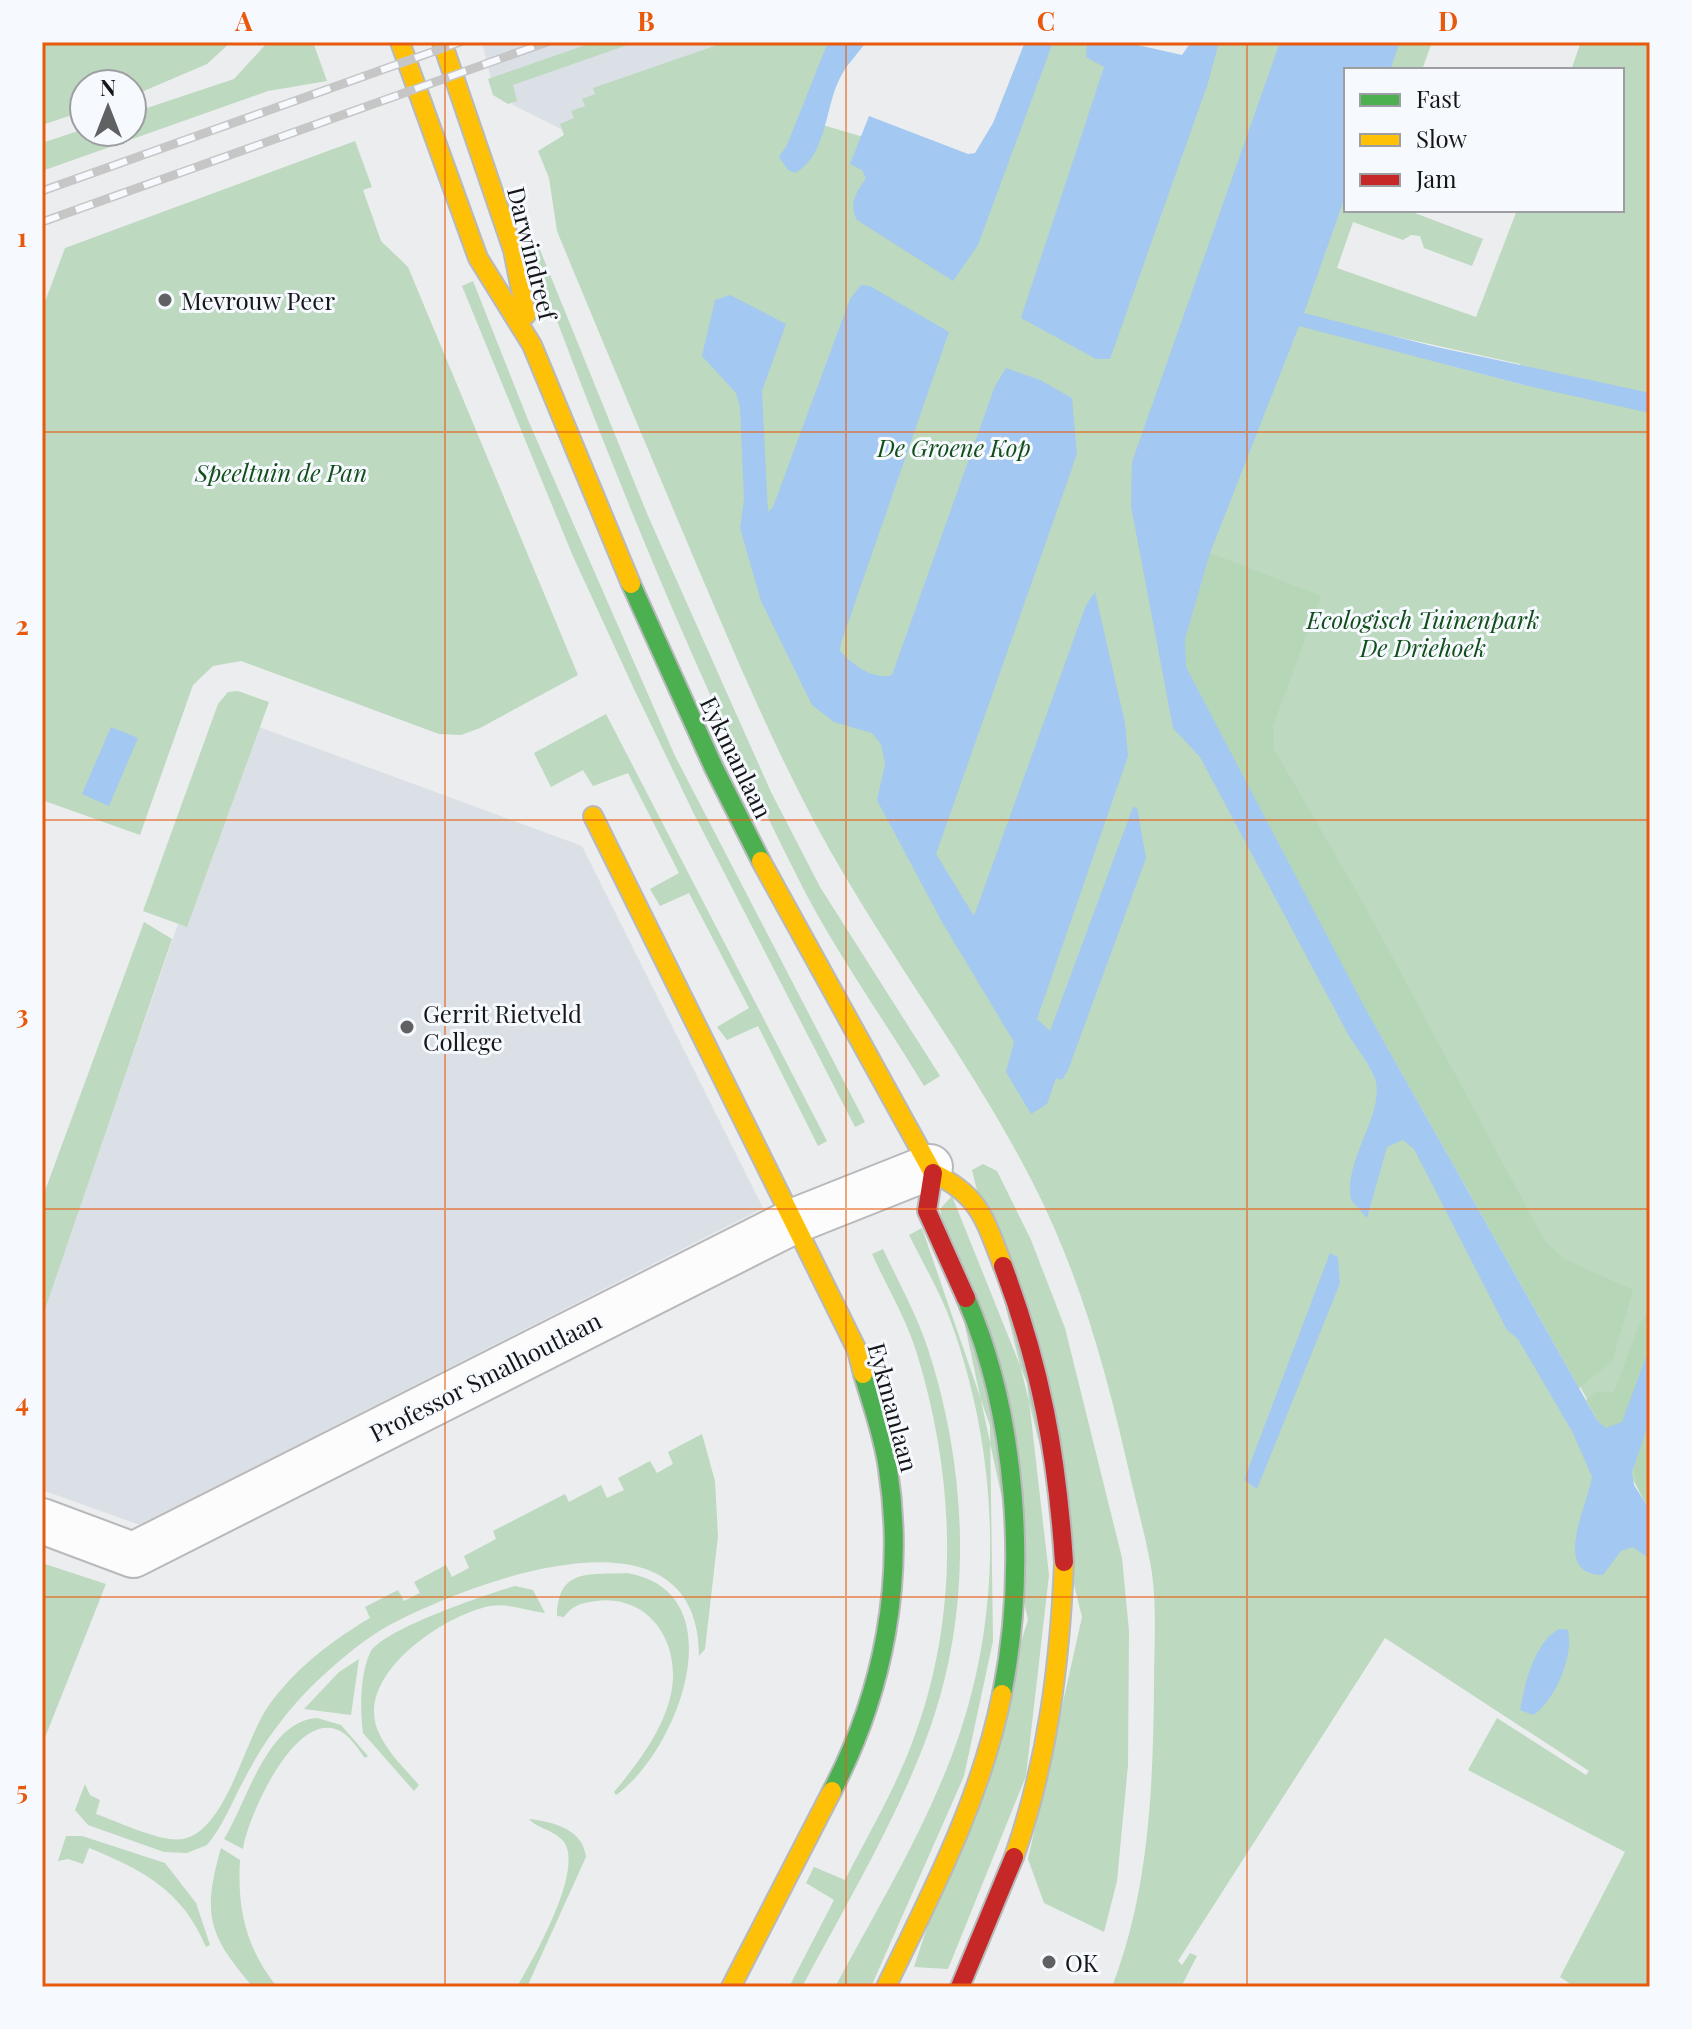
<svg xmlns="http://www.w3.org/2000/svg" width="1692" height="2029" viewBox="0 0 1692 2029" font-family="'Playfair Display',serif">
	<rect width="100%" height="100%" fill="#ebedef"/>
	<path fill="#dbe0e6" d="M482,42H816L573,135L513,105L506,84L493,87Z
		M248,723L582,846L763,1208L140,1525L42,1490V1315Z"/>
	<path fill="#bdd9bf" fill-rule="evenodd" d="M42,42H231L207,64L132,96V84H84V111L42,125Z
		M268,42H313L327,81L268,91L42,171V143L84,129V132H132V113L234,79Z
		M594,42H636L513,85L517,101L508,104L493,95L488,79Z
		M726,42H844L809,121L983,172L1038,42H1087L1192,69L1202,42H1432L1422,70H1346V210H1407L1483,239L1472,266L1424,248L1420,236L1411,235L1403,240L1353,222L1337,268L1476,317L1517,210H1622V70H1571L1581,42H1650V1510L1365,1008L1650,1525V1987H1575L1560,1977L1625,1852L1468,1770L1497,1718L1586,1775L1589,1771L1385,1638L1178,1961L1182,1965L1190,1953L1197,1956L1181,1987H1112C1149,1891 1153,1789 1154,1687C1154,1649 1157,1610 1152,1573C1147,1542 1138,1510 1131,1480C1108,1377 1081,1277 1033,1183C969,1058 882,948 816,825C765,729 724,629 682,530C640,430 598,331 557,231L549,178L538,151L564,135L560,124L574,118L571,111L585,106L582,99L595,94L593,88ZM1299,325L1371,331L1520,364L1524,385Z
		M355,141L372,187L363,190L381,241L408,267L578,675L480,728L461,735L439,734L241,661L213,666L193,685L140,835L42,800V310L65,248Z
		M536,240L648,516L771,792L820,887L940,1076L924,1086C885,1021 839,957 804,890C697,681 609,463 528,243Z
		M473,281L528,420L675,756L865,1122L855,1127L693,812L634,689L572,554L462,286Z
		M238,691L269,702L187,927L143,911L218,704L228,692Z
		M606,714L827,1141L818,1146L758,1026L727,1040L717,1027L749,1008L689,893L660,906L650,889L679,873L628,773L593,786L583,770L551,787L534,753Z
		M144,922L172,939L42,1318V1199Z
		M983,1164L997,1171L1031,1240L1065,1328L1122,1558L1129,1631L1128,1765L1117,1881L1104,1932L1044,1903L1028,1859L1082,1617L972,1170Z
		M952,1196L1027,1383L1049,1575L1026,1776L948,1969L914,1967L1028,1620L940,1209Z
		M922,1228L990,1426L993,1641L964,1776L871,1987H835C876,1911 922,1835 952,1755C1005,1617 1001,1460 951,1322C940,1292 923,1263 909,1235Z
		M883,1249C898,1281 917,1315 928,1349C968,1471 973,1610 929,1731C897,1820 846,1904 802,1987H789L834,1900L806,1883L814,1867L845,1880C868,1835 894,1791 912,1743C960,1618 956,1481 917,1354C907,1320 887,1287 872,1254Z
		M702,1434L715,1481L718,1536L705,1649L699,1656C699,1493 467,1583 386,1627C365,1639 346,1655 328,1671C295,1700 266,1737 246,1776C233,1799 224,1825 207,1845L187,1853L164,1852L88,1825L75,1810L85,1784L90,1795L100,1800L96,1814C117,1821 161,1843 183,1839C227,1830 244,1740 269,1705C296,1668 331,1641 370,1618L365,1607L398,1590L404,1601L420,1593L414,1582L446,1565L452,1577L469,1568L464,1556L496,1539L493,1531L565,1494L569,1502L601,1485L607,1498L624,1490L618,1478L650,1461L657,1473L673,1464L668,1452Z
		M42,1563L106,1584L42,1745Z
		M627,1573C738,1592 678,1752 616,1795L614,1792C640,1761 672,1719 673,1677C674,1632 643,1595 596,1601C581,1603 573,1605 564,1617L557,1616C558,1568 588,1575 627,1573Z
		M515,1586L533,1590L545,1613C526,1611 509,1603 490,1606C444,1615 354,1675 378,1731C387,1752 404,1768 419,1785L414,1791L363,1733C360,1710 360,1674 370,1653C380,1630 490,1593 515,1586Z
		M359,1659L351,1715L304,1709L339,1672Z
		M317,1718L341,1725L368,1756L365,1758C358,1749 350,1736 340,1731C296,1707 247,1818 243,1849L224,1839C247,1802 267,1721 317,1718Z
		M529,1819C554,1822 583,1829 586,1857L527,1987H517C533,1959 584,1871 564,1842C555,1830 536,1828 529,1819Z
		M66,1836H82L165,1863L196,1903L210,1945L206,1947C182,1890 143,1870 89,1848L83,1864L68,1859L58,1861Z
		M221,1848L240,1860C237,1909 246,1948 277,1987H253C208,1935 202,1914 221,1848Z"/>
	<path fill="#b5d6b7" d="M1210,553L1321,596L1273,726L1274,749L1367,910L1544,1240L1564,1259L1633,1290L1612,1361L1579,1388L1365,1008L1186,667L1185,639Z
		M1650,1311V1346L1625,1416L1622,1422L1607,1428L1597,1420L1586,1400L1596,1392H1614L1640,1323Z
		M1650,1420V1510C1624,1470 1635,1462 1650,1420Z"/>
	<path fill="#a3c8f1" d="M828,42H866C858,54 846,65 840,78C825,106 827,156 795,173L788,170L779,157L787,145Z
		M1025,42H1053L978,245L953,281L857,220C848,204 857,191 866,178L862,170L850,164L869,116L968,154L975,153L993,123Z
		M1087,42H1124L1182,55L1191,42H1219L1208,83L1110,359H1096L1021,318L1104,67L1086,57Z
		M1280,42H1400L1390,70H1346V194L1304,313L1432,346L1650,393V413L1524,385L1299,326L1210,553L1185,639L1186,667L1365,1008L1597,1420L1606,1428L1622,1422L1650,1346V1420L1632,1472L1634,1485L1650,1510V1559L1633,1547L1621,1551L1603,1575C1550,1575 1588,1505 1592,1477L1573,1433L1518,1339L1507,1330L1414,1149L1403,1140L1387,1147L1367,1218L1351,1200C1343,1160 1386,1112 1375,1079C1370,1064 1357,1049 1349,1036L1200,757L1173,728L1131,506L1132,462Z
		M861,285L870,286L949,332L841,643L840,651C852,664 874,681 892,675L995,386L1006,368L1040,380L1072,398L1077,454L936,854L974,916L1086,605L1095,592L1125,723L1128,756L1037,1019L1050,1031L1133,807L1137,808L1146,858L1068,1070L1062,1080L1056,1078L1047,1104L1031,1114L1006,1072L1014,1042L942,922L877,800L885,764L881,744L872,733L834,722L812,705L761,601L740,528L744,499L740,407L736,393L702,356L715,300L730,295L786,324L762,391L768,512L773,507L850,299Z
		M111,727L138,738L109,806L82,794Z
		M1330,1253L1338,1257L1340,1283L1257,1489L1244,1480Z
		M1559,1629L1568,1630C1574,1656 1555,1701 1533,1715L1520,1710C1525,1683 1534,1643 1559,1629Z"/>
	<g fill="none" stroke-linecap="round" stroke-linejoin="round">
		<g stroke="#b8b9bb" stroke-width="48">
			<path id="street" d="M42,1521L133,1555L794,1221L930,1167"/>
		</g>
		<g stroke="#b8b9bb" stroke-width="22">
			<path id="fast" d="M631,584L714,768L761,861
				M966,1298C1017,1415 1027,1570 1002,1694
				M832,1791C884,1691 905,1580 888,1469C884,1437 872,1405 863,1374"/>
		</g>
		<g stroke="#b8b9bb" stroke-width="22">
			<path id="slow" d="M400,42L478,258L532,345L631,584
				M442,42L513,250L526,315
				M593,816L857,1350L863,1374
				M761,861L933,1173C980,1195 985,1220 1003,1266
				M1014,1857C1048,1760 1060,1663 1064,1562
				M731,1987L832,1791
				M886,1987C932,1892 981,1799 1002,1694"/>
		</g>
		<g stroke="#b8b9bb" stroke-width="22">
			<path id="jam" d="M933,1173L927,1211L966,1298
				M1003,1266C1041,1367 1057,1455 1064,1562
				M960,1987L1014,1857"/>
		</g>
		<use href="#street" stroke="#fcfcfd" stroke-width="44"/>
		<use href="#fast" stroke="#4caf50" stroke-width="18"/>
		<use href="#slow" stroke="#ffc107" stroke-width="18"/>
		<use href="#jam" stroke="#c62828" stroke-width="18"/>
		<g stroke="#c6c6c6" stroke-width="9">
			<path id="rail" d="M42,191L460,42
				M42,222L547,42"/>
		</g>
		<use href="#rail" stroke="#f6f9fe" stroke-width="6" stroke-dasharray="18" stroke-linecap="butt"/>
	</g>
	<path fill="none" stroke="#e8590c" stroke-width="2" stroke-opacity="0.55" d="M445,42V1987M846,42V1987M1247,42V1987M42,432H1650M42,820H1650M42,1209H1650M42,1597H1650"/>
	<g fill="#606163" stroke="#f6f9fe" stroke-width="3">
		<circle cx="165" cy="300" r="8"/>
		<circle cx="407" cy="1027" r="8"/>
		<circle cx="1049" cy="1962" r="8"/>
	</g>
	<g text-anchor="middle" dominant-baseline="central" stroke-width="6" stroke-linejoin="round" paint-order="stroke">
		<g font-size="24" fill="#151618" stroke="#f6f9fe">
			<text transform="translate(533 253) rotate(76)">Darwindreef</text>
			<text transform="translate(737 757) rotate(64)">Eykmanlaan</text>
			<text transform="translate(485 1376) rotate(-27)">Professor Smalhoutlaan</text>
			<text transform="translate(894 1407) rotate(75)">Eykmanlaan</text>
		</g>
		<g font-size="24" fill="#151618" stroke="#f6f9fe" text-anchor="start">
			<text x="181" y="300">Mevrouw Peer</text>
			<text x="423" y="1013">Gerrit Rietveld<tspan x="423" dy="28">College</tspan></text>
			<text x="1065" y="1962">OK</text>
		</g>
		<g font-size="24" font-style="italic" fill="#114e19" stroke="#f6f9fe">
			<text x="954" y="447">De Groene Kop</text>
			<text x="281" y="472">Speeltuin de Pan</text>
			<text x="1423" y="619">Ecologisch Tuinenpark<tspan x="1423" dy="28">De Driehoek</tspan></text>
		</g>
	</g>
	<rect width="1692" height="2029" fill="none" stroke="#f6f9fe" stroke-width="88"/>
	<rect x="1344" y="68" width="280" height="144" fill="#f6f9fe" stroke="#9c9ea2" stroke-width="2"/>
	<rect x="1360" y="94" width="40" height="12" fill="#4caf50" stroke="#9c9ea2" stroke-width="2"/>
	<text x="1416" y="108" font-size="24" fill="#151618">Fast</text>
	<rect x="1360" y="134" width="40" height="12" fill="#ffc107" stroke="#9c9ea2" stroke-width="2"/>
	<text x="1416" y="148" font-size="24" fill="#151618">Slow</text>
	<rect x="1360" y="174" width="40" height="12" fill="#c62828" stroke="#9c9ea2" stroke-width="2"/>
	<text x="1416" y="188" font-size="24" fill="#151618">Jam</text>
	<g transform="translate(108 108)"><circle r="38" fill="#f6f9fe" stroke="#9c9ea2" stroke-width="2"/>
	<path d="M0-6L14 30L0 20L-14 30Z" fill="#606163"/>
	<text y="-12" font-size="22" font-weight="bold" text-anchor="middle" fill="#151618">N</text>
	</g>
	<rect x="44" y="44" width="1604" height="1941" fill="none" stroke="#e8590c" stroke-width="3"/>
	<g font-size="26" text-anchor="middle" font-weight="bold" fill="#e8590c">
		<text x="244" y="31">A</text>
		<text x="646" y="31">B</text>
		<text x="1046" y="31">C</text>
		<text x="1448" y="31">D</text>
		<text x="22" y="247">1</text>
		<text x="22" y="635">2</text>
		<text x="22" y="1024">3</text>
		<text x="22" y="1412">4</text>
		<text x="22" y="1800">5</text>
	</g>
</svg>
